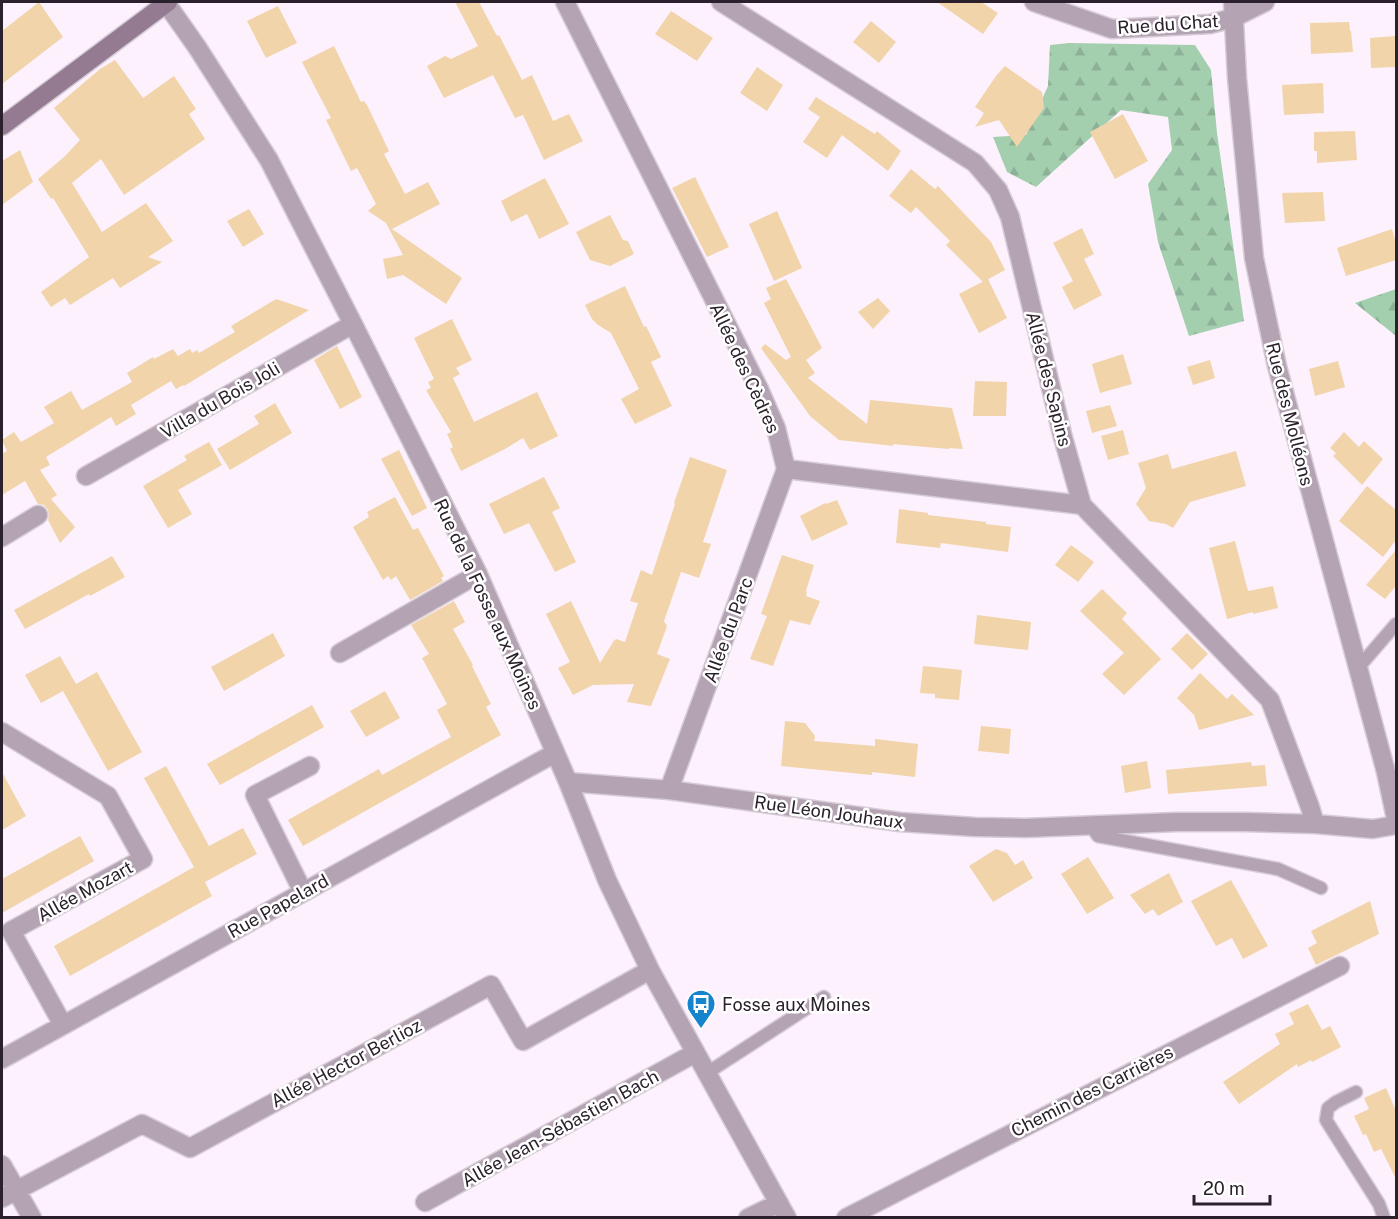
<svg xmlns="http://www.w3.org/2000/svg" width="1398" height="1219" viewBox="0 0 1398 1219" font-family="'Public Sans',sans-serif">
	<defs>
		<pattern id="forest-firs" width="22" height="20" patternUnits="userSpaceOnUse" patternTransform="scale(1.5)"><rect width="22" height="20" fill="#a4cfaf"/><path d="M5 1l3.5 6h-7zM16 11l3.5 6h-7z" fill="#8db197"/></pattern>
	</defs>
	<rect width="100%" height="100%" fill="#fcf1fd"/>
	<path fill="url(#forest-firs)" d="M1069,43L1195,45L1211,70L1217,133L1244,321L1189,336L1158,242L1148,184L1172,150L1168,117L1121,110L1036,187L1007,172L993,137L1026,135L1048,86L1050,45Z
		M1396,289V336L1355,303Z"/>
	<path fill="#f1d4aa" d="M39,2L63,37L2,84V31Z
		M455,2H479L497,36L499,35L522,80L532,75L553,121L569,114L583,141L544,160L523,115L515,118L493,75L444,98L427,66L445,56L451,59L478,46Z
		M937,2H981L998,13L983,34Z
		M278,6L297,43L266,58L247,21Z
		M671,11L713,38L697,61L655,34Z
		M871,21L896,42L879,63L853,42Z
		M1349,22L1350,31H1351L1353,52L1311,54L1310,23Z
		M1396,36V67L1371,68L1370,38Z
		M334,46L361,102L364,101L367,105L389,151L384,154L405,194L428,182L440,204L392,229L462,278L446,304L403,275L387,279L383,259L403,255L386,223L368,211L376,204L357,168L351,171L326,120L331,118L302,62Z
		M115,60L143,98L174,76L196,109L189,114L205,139L124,195L101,159L72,183L102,232L146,203L173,241L148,257L162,262L120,288L113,278L70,305L65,298L51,307L41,292L89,257L53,198L51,199L38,179L64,157L80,140L54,108L100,69Z
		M1005,66L1042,92L1044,108L1017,147L999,120L975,127L984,113L975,107L996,76Z
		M757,67L783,85L767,111L740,93Z
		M1323,83L1324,113L1284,115L1282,85Z
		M816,97L875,134L877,131L901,151L888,171L842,135L827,158L803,142L820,117L808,109Z
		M1123,114L1148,161L1115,179L1090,132Z
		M1355,131L1357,160L1317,163V151H1314V132Z
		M20,150L33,182L2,205V161Z
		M911,169L935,189L938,186L991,242L1005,270L983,282L946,245L950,241L916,207L911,213L889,196Z
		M695,177L729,247L707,257L672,188Z
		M545,178L569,224L539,239L527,214L511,222L501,201Z
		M1323,192L1325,221L1285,223L1282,193Z
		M249,209L264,234L243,247L227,221Z
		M777,211L802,268L774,281L749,224Z
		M610,215L623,240L628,241L634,254L610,266L590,260L576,232Z
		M1082,228L1094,254L1084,259L1102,295L1074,310L1062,287L1073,281L1053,243Z
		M1392,229L1396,243V260L1346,276L1337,248Z
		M786,279L822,348L806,360L815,373L808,378L867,424L870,400L952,408L963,449L949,448V449L892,444L894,446L839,440L810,416L761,348L765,344L786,360L791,357L764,303L771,299L766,288Z
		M988,279L1007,318L979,333L959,294Z
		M625,286L644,327L646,326L661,357L651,362L672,406L635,424L621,399L639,389L611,333L598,325L592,319L585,305Z
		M878,298L890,311L873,329L858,312Z
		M276,299L309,310L184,386L183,385L176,389L171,381L131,405L136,414L116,426L111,417L46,457L50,465L40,470L57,495L51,499L75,527L60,543L48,520L49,515L48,510L44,505L38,504L25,481L2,495V454L7,451L2,440L14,432L21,442L54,423L44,407L71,391L82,410L132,382L127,373L153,357L154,359L173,349L178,356L190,349L192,353L197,350L199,353L235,332L231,326Z
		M452,319L472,360L456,368L460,374L453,378L474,422L537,392L558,436L530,450L523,438L505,449L461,471L450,449L453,447L447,434L451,432L426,390L431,388L428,382L434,379L414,338Z
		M337,346L362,397L340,409L314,360Z
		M1123,354L1132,384L1100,393L1092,364Z
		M1210,360L1215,378L1193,385L1187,367Z
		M1338,361L1345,387L1315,396L1309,369Z
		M975,381L1007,382L1006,416H973Z
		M275,403L292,433L230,470L217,449L259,424L254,416Z
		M1110,405L1117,426L1092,433L1086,411Z
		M1123,430L1129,454L1108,460L1101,436Z
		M1344,432L1359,447L1364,441L1383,459L1362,485L1333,456L1336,453L1330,448Z
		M209,442L222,465L178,490L192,514L168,528L143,486L187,460L184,456Z
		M399,450L427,508L412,516L381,459Z
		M1236,451L1246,486L1190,502L1173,528L1166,524L1149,521L1136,504L1146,488L1138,463L1168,454L1172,469Z
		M690,457L727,470L703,542L711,544L699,578L681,572L664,621L667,626L657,654L670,659L651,706L627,702L634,684L593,685L573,695L558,668L570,662L546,614L571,601L600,663L615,639L616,641V639L625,642L638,603L630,601L641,570L652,575L675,504L674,503Z
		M544,477L560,508L552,512L576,562L555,572L529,523L504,534L489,504Z
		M1367,486L1396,510V540L1383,557L1339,521Z
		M395,497L413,530L418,528L444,576L441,578L443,581L410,600L396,576L391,580L388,576L383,580L353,527L369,517L367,512Z
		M837,500L848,524L812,541L800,516L825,503L826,504Z
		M899,509L928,513V515L986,522V524L1011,527L1008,552L941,543L940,548L896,543Z
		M1235,541L1248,591L1273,586L1278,608L1253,614V612L1227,619L1209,548Z
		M1071,545L1094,562L1078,582L1055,565Z
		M1396,550V586L1385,599L1366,585Z
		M782,555L814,565L806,591L807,592L806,596L820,601L810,625L790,620L773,666L750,659L767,616L761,614Z
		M112,556L125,577L90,596L89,594L25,629L14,610Z
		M1102,589L1127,613L1122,619L1161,659L1124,695L1102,674L1124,653L1080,611Z
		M454,601L465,622L453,629L473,665L472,666L491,704L486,707L501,735L303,846L288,820L379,769L382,775L451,737L437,710L447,704L422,658L429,654L411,625Z
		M977,615L1031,622L1028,650L974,644Z
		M273,633L285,656L224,691L211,667Z
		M1187,633L1208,654L1192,670L1171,649Z
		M60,656L76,684L97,672L142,752L108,771L63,691L41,703L25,675Z
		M923,666L962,670L959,700L935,698V694L920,693Z
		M1200,673L1227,699L1232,694L1254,715L1199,730L1194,715L1177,698Z
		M385,691L400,718L366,737L350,711Z
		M312,705L324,727L220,785L207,764Z
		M785,721L805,723L815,736L814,741L875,746V739L918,744L915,777L872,772V775L781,766Z
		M981,726L1011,729L1009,754L978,751Z
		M1147,761L1151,788L1125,793L1121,766Z
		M1251,762L1252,766L1265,765L1267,786L1168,794L1166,770Z
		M166,766L209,846L243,828L257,854L205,882L212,896L70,976L54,946L194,867L144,778Z
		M2,772L26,816L2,830Z
		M80,836L94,861L2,913V879Z
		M996,849L1007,853L1015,865L1023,860L1033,878L993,902L969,866Z
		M1088,857L1114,898L1087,914L1061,874Z
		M1169,873L1183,902L1158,916L1153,909L1145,914L1130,895Z
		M1231,880L1268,946L1243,959L1232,938L1216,946L1191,901Z
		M1370,901L1379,934L1316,965L1308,948L1317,943L1311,931Z
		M1308,1004L1322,1030L1330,1026L1341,1047L1312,1062L1311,1060L1298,1067L1297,1064L1239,1104L1223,1082L1280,1044L1275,1034L1294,1024L1289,1013Z
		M1386,1088L1396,1111V1179L1381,1149L1374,1152L1366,1134L1363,1135L1354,1116L1369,1109L1364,1098Z"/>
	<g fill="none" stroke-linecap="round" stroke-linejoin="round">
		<g stroke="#d6ccd7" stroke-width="15">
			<path id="lane" d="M1358,668L1396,624
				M1091,826L1098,836L1278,869L1321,888
				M707,1073L824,997
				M1356,1092L1336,1102L1328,1108L1326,1120L1379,1204L1384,1218"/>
		</g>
		<g stroke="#d6ccd7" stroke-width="21">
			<path id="street" d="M565,2L759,389L776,428L786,469L1082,505
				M721,2L975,163L998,190L1010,217L1062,434L1082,505L1270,700L1310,807L1315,824
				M1034,2L1112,29L1210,24L1233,18L1265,2
				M1233,2L1237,78L1254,258L1277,366L1386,772L1396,819
				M166,3L197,47L269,160L353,324L478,574L568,782L607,880L650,970L787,1218
				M86,476L353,324
				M2,537L38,515
				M340,653L478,574
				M2,732L108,796L143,859L11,931L63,1025
				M568,782L669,790L900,822L975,827L1025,828L1177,822H1244L1315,824L1373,829L1396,825
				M669,790L786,469
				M303,892L255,795L310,766
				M2,1059L555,753
				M2,1165L32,1218
				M2,1198L142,1124L190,1148L491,985L523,1041L650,970
				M425,1202L695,1053
				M748,1218L779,1203
				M846,1218L1340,966"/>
		</g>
		<g stroke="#d6ccd7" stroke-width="21">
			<path id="secondary" d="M2,126L168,2"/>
		</g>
		<use href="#lane" stroke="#b4a3b2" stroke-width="12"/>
		<use href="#street" stroke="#b4a3b2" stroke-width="18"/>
		<use href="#secondary" stroke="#947b91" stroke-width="18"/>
	</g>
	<defs>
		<g id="bus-pin" transform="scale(1.5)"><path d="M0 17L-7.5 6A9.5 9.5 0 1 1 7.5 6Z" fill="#1584cd" stroke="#fff"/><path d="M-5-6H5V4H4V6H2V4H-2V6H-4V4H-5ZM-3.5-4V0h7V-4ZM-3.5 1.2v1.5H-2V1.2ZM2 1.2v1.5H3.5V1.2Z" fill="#fff"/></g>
	</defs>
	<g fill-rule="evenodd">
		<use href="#bus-pin" x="701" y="1004"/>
	</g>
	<g text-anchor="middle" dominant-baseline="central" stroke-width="5" stroke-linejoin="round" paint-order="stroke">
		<g font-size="18" fill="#2b212c" stroke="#fff">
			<text transform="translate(1168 24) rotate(-4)">Rue du Chat</text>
			<text transform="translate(745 368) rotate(65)">Allée des Cèdres</text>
			<text transform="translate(1049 379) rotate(76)">Allée des Sapins</text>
			<text transform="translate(220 400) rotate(-30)">Villa du Bois Joli</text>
			<text transform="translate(1290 414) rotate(76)">Rue des Molléons</text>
			<text transform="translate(488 604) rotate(65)">Rue de la Fosse aux Moines</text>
			<text transform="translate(728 630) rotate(-70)">Allée du Parc</text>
			<text transform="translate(829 812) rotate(8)">Rue Léon Jouhaux</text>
			<text transform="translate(85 891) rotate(-29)">Allée Mozart</text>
			<text transform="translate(278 906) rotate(-29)">Rue Papelard</text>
			<text transform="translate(346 1063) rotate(-28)">Allée Hector Berlioz</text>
			<text transform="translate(1092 1091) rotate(-27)">Chemin des Carrières</text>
			<text transform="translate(560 1128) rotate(-29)">Allée Jean-Sébastien Bach</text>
		</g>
		<g font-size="18" fill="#2b212c" stroke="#fff" text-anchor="start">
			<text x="722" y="1004">Fosse aux Moines</text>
		</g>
	</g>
	<rect width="1398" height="1219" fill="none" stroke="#2b212c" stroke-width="6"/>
	<path d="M1194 1195v9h76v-9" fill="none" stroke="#2b212c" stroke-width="3"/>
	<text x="1203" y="1195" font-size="18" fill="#2b212c" stroke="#ffffff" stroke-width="4.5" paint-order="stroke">20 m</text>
</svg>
